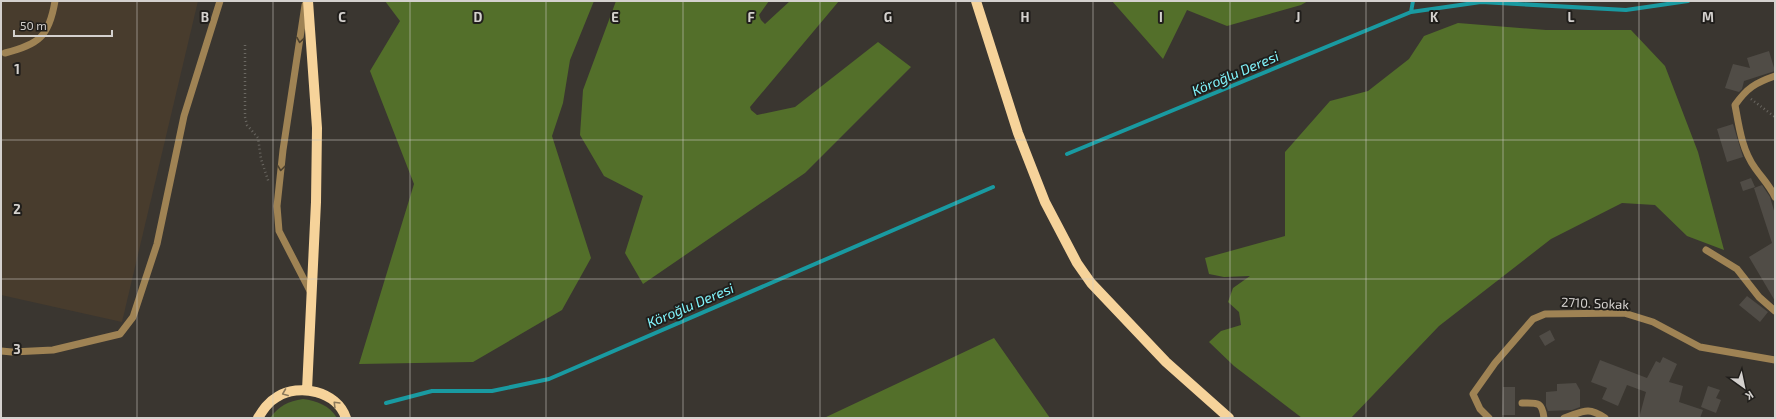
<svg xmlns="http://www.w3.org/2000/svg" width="1776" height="419" viewBox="0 0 1776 419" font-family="'Exo 2',sans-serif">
	<rect width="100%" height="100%" fill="#3a3630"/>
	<path fill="#483c2d" d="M1,1H198L122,322L1,295Z"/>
	<path fill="#4e662d" d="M303,399C317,401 329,405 337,418H270C279,406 288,401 303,399Z"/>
	<path fill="#536f2a" d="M385,1H594L570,60L563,103L552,136L591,258L562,310L473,362L359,364L414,184L370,71L400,21Z
		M616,1H769L759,15L761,20L765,24L790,1H839L750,107L751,110L757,115L795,107L878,42L911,67L805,173L643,284L625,253L643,196L604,176L580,135L583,90Z
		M1112,1H1308L1301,5L1227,26L1187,10L1163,59Z
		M1458,23L1546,30H1631L1665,66L1698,152L1724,250L1687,236L1655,205L1622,203L1551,239L1439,326L1351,418H1302L1234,366L1209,342L1221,331L1241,325L1239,312L1228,302L1233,288L1250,276L1224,277L1209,274L1205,258L1285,236V152L1330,101L1368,91L1409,59L1424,36Z
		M994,338L1050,418H824Z"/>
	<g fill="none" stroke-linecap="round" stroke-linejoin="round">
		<path stroke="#199aa1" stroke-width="4" d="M1411,12L1413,1
			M1067,154L1411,12L1481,2L1626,10L1688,1
			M386,403L432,391H492L549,379L993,187"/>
	</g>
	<path fill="#504c46" d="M1769,51L1775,71L1744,81L1742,89L1739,92L1725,88L1733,64L1750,68L1747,58Z
		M1733,124L1743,157L1727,162L1717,129Z
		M1751,178L1755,187L1743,191L1740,182Z
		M1762,185L1770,197L1775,214V301L1749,257L1772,243L1754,188Z
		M1747,296L1768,312L1760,322L1739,305Z
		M1550,330L1555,340L1545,346L1539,336Z
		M1663,357L1677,364L1669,382L1683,386L1679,402L1703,410L1700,418H1639L1646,392L1627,385L1618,406L1602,399L1607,388L1591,382L1600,360L1647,378L1656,361L1660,363Z
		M1576,383L1580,390V407L1572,410L1548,411L1546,406V392L1557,391V384Z
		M1708,386L1720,390L1716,398L1721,400L1716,413L1701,407Z
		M1503,387H1515V415H1502Z"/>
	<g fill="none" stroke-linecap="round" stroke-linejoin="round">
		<path stroke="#6a6761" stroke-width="2.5" stroke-dasharray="1 3" stroke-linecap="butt" d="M245,45V117L247,125L258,138L261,159L269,183
			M1751,99L1775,117"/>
		<path stroke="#9f8354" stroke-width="7" d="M305,5L283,150L277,206L279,231L311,293
			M5,53C39,44 49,37 55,1
			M1775,76C1755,83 1747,88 1735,105C1739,127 1742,150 1755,168C1762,178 1770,186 1775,197
			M1706,250L1737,269L1759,297L1775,311
			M1,351L12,352L53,350L120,334L133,317L157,244L184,116L220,1
			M1522,403C1537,403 1542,401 1544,418
			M1489,418L1480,409L1473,394L1495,363L1533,319L1545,314L1624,313L1653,322L1700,347L1775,360
			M1564,418C1583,412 1587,406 1605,418"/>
		<path stroke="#f6d39a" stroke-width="10" d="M976,1L1018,133L1045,202L1077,263L1091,283L1166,362L1229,418
			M307,390L316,202L317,128L308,1
			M258,418C263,410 268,402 277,397C299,383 337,391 346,418"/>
	</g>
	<defs><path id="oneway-chevron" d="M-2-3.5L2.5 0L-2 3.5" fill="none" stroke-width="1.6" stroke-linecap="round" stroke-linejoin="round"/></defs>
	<g stroke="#4c412f">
		<use href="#oneway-chevron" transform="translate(300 40) rotate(99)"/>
		<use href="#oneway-chevron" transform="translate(281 168) rotate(97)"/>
	</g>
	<g stroke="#8b785a">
		<use href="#oneway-chevron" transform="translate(285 393) rotate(158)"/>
		<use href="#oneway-chevron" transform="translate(336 404) rotate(-135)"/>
	</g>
	<path fill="none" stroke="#d4d1ce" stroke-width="1" stroke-opacity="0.55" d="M137,1V418M273,1V418M410,1V418M546,1V418M683,1V418M820,1V418M956,1V418M1093,1V418M1230,1V418M1366,1V418M1503,1V418M1639,1V418M1,140H1775M1,279H1775"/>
	<g text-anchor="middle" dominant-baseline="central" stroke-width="4" stroke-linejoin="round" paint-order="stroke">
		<g font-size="13" fill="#d4d1ce" stroke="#201e1b">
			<text transform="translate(1595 303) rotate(2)">2710. Sokak</text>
		</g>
		<g font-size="14" font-style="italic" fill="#81f4fb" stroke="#201e1b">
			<text transform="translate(1235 73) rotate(-23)">Köroğlu Deresi</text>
			<text transform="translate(690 305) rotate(-23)">Köroğlu Deresi</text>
		</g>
	</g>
	<g font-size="13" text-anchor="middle" font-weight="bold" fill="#d4d1ce" stroke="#201e1b" stroke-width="4" stroke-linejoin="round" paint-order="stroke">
		<text x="205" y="22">B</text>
		<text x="342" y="22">C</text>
		<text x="478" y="22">D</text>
		<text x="615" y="22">E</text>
		<text x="751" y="22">F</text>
		<text x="888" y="22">G</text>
		<text x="1025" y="22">H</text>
		<text x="1161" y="22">I</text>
		<text x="1298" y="22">J</text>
		<text x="1434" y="22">K</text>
		<text x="1571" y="22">L</text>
		<text x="1708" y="22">M</text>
		<text x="17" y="74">1</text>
		<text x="17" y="214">2</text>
		<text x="17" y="354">3</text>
	</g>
	<rect width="1776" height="419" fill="none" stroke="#d4d1ce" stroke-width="4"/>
	<g transform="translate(1744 387) rotate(147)" stroke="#201e1b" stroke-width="3" paint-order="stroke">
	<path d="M0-3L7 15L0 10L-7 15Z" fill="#d4d1ce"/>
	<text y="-6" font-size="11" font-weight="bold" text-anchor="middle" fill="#d4d1ce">K</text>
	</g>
	<path d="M14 30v6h98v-6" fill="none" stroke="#d4d1ce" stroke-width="2"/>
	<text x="20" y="30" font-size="12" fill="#d4d1ce" stroke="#201e1b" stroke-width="3" paint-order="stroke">50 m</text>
</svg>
